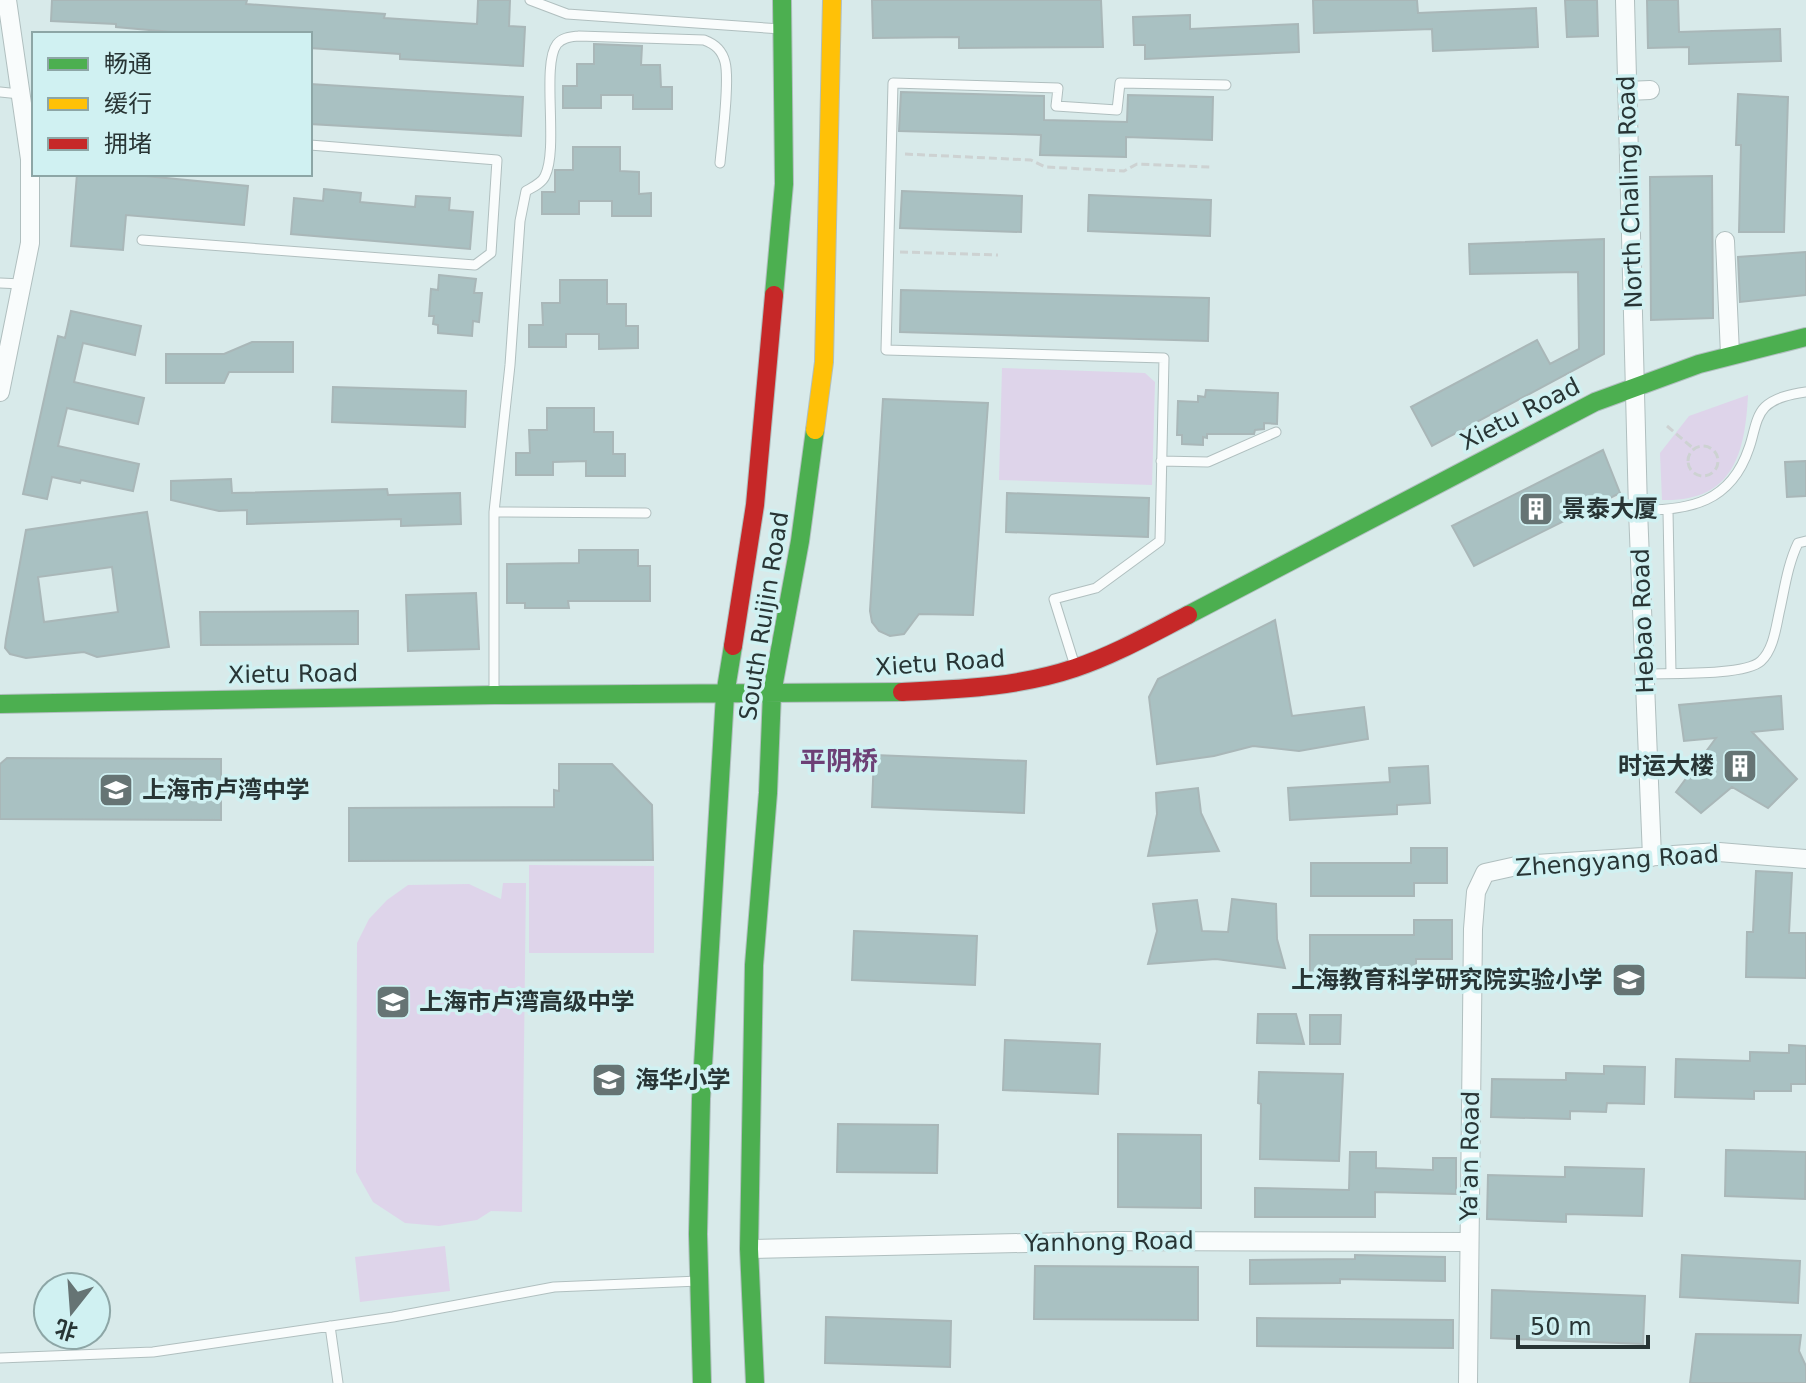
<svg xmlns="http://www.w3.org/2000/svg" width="1806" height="1383" viewBox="0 0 1806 1383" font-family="'DejaVu Sans','Noto Sans SC',sans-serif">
	<rect width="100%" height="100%" fill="#d8eaea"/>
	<path fill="#ded4ea" d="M1002,368L1145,373L1155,382L1152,485L999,480Z
		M1748,395C1745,456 1732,502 1662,500L1660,453L1689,416Z
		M529,865L654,866V953H529Z
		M503,883H526L522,1212L491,1211L477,1220L439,1226L405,1223L373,1202L356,1172L357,943L369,919L387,900L408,885L469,884L501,899Z
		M445,1246L450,1291L360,1302L355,1257Z"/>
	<path fill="#a9c1c2" stroke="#a9b7b8" stroke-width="2" fill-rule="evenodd" d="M52,0H247L246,4L385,14L384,18L477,24L478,0H510L509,26L525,27L523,66L400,59V54L310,48V34H194L116,27V24L51,21Z
		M872,0H1101L1103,47L959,48V37L873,38Z
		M1313,0H1417L1418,13L1536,8L1538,47L1433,51L1432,29L1314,33Z
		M1565,0H1597L1598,36L1567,37Z
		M1647,0H1678L1679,32L1780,29L1781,61L1689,64V47L1648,48Z
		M1190,15V29L1298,24L1299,52L1145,59V45H1134L1133,17Z
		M594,44L642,46L641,65H660L661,87H672V109H633V95H601V108H563V86H577V64H594Z
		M310,84L523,97L521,136L310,124Z
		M901,92L1044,96V120L1127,122L1128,95L1213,97L1212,140L1126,137V157L1040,155L1041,135L899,131Z
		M1738,94L1788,97L1784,232H1739L1741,145H1736Z
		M573,147H620V171L639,172V194L651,193V216H612V201H579V214H542V192H555V170H573Z
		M77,174H125L248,186L244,225L126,215L123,250L71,246Z
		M1712,176L1713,318L1651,320L1650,177Z
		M324,189L361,193L360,202L415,207L416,196L450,198L449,210L473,212L470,249L291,234L294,198L323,201Z
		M902,191L1022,196L1021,232L900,228Z
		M1089,195L1211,200L1210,236L1088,231Z
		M1604,239V354L1432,446L1411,407L1537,340L1550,364L1579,349L1578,272L1470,274L1469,244Z
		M1806,252V295L1740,302L1738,257Z
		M439,275L476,279L474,293H482L479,322L473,321L472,336L438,333V325L433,324L434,316H429L431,289L438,290Z
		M560,280H607V304H626V326H638V348L599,349V334H566V347H529V325H543L542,303H560Z
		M901,290L1209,298L1208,341L900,332Z
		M71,311L141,326L135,355L83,343L74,382L144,398L138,424L67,408L58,446L139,464L133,491L81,480L80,483L52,477L47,499L23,494L58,336L65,338Z
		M252,342H293V372H229L224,383H166V354H224Z
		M333,387L466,391L465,427L332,422Z
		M1206,390L1278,393L1277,424L1264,423V429L1255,430L1254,434H1207V438L1203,437V445L1182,444V435H1177L1178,401L1198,402V396L1205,397Z
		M883,399L988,403L973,615L919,614L904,634L890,636L879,631L872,622L870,611Z
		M547,408H594V432H613V454H625V476H586V461L553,462V475H516V453H530L529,430H547Z
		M1603,450L1620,493L1474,566L1452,526Z
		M1806,461V496L1787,497L1785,462Z
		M231,479L232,493L387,489L388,495L460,493L461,524L401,526V519L247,524V510L219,511L171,500V481Z
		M1007,493L1149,498L1148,537L1006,532Z
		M147,512L169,647L97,657L84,652L26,658L10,654L5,648L6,639L26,530ZM112,567L118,612L44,622L38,577Z
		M579,550H638V566H650V601H568L569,608H525V603H507V564L579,563Z
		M476,593L479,649L408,651L406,595Z
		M358,611V644L201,645L200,612Z
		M1275,620L1292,716L1364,707L1368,739L1299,751L1253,746L1214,756L1157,764L1149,697L1158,679Z
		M1781,696L1783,729L1752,732L1797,779L1768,808L1732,787L1701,813L1676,792L1716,738L1684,741L1679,705Z
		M874,755L1026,761L1024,813L872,807Z
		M7,758L221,759V820L0,819V764Z
		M559,764H612L652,805L653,860L349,861V808L554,807V790L559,791Z
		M1428,766L1430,803L1397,805V814L1290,820L1288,788L1390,782L1389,768Z
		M1198,788L1201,813L1219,851L1148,856L1157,814L1156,793Z
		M1411,848H1447V883H1414V896H1311V863H1411Z
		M1756,871L1792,873L1789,933H1806V978L1746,977L1747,932H1753Z
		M1232,899L1276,904L1277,939L1285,968L1216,959L1148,964L1157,931L1153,904L1197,900L1202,931L1228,932Z
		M1414,920H1452V959H1416V972L1310,973V935H1414Z
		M854,931L977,936L975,985L852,980Z
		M1258,1014H1296L1304,1044L1257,1043Z
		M1310,1015H1341L1340,1044H1310Z
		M1005,1040L1100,1044L1098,1094L1003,1090Z
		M1789,1045L1806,1046V1084H1791V1091H1754V1099L1675,1097L1676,1059L1750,1061V1052L1789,1053Z
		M1604,1066L1645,1067L1644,1104L1607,1103L1606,1112L1570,1111V1119L1491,1117L1492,1079L1566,1080V1073L1604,1074Z
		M1259,1072L1343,1074L1339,1161L1260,1159L1261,1104L1258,1103Z
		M838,1124L938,1125L937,1173L837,1172Z
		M1118,1134L1201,1135V1208L1118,1207Z
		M1726,1150L1806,1152L1805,1199L1725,1196Z
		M1350,1152H1376V1168L1433,1170V1158H1456V1194L1375,1192V1217H1255V1188L1349,1190Z
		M1565,1167L1644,1169L1642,1216L1566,1214V1222L1487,1219L1488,1175L1565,1177Z
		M1355,1255L1445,1257V1281L1340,1279V1283L1250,1284V1260L1355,1259Z
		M1682,1255L1800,1261L1798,1303L1680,1297Z
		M1035,1266L1198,1267V1320L1034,1319Z
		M1492,1290L1645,1296L1643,1344L1491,1338Z
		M826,1317L951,1321L950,1367L825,1363Z
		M1257,1318L1453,1320V1348L1257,1346Z
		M1696,1334L1801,1335L1799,1351L1806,1366V1383H1690Z"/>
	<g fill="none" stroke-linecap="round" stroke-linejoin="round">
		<g stroke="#b0bfbf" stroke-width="11">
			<path id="lane" d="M530,0L567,14L781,29
				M0,92L20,94
				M142,240L475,265L491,253L497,160L310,145
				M0,283L22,284
				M1161,461L1208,462L1276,432
				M1638,510C1690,511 1731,502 1749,448C1754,435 1755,417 1765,407C1775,397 1793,394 1806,392
				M1668,511L1671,673
				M494,512L646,513
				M1075,666L1054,599L1096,588L1160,541L1164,358L886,350L893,83L1058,88L1056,106L1117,110L1120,83L1226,85
				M1645,674C1669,673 1745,676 1761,661C1774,649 1776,626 1780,609C1785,586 1788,564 1798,543L1806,541
				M494,695V512L510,365L520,221L526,191C533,187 542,183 545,176C559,148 541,65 557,44C563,37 571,37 579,36L704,40C715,44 722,50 725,62C730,81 722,140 720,163
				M330,1326L338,1383
				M0,1358L153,1352L393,1317L554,1287L699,1281"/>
		</g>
		<g stroke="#b0bfbf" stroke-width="20">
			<path id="street" d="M1625,0L1638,510L1652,857
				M1627,91L1650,90
				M1725,241L1730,354
				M0,392L30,243V159L7,0
				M749,1249L1114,1241L1469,1242
				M1468,1383L1473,929L1476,892L1485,873L1521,865L1719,852L1806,859"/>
		</g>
		<g stroke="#b0bfbf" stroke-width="20">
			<path id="fast" d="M774,295L784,184L782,0
				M1188,615L1595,402L1699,364L1806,337
				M0,704L494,695L902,692
				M702,1383L698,1234L701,1099L725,695L733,646
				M755,1383L749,1249L754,965L768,793L772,693L800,541L815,430"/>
		</g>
		<g stroke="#b0bfbf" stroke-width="20">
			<path id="slow" d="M815,430L824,362L832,0"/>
		</g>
		<g stroke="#b0bfbf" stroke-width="20">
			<path id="jam" d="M733,646L755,505L774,295
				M902,692C961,689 1019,687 1075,668C1114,655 1151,634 1188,615"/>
		</g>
		<path stroke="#cdd2d2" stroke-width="3" stroke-dasharray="8 4" stroke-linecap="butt" d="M905,154L1031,160L1045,167L1124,171L1137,164L1210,167
			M900,252L998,255
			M1667,426L1694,449
			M1688 461a15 15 0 1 1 30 0a15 15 0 1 1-30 0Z"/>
		<use href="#lane" stroke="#f9fcfc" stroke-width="9"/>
		<use href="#street" stroke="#f9fcfc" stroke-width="18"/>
		<use href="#fast" stroke="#4caf50" stroke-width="18"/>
		<use href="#slow" stroke="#ffc107" stroke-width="18"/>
		<use href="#jam" stroke="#c62828" stroke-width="18"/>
	</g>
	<defs>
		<g id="building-square" transform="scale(1.8)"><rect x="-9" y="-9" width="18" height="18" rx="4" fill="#667474" stroke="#d0f1f2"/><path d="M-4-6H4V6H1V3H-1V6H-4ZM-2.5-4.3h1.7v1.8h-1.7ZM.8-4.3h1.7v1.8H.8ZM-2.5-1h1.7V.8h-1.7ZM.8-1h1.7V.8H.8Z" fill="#fff"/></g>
		<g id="school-square" transform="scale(1.8)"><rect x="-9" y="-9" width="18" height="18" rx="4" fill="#667474" stroke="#d0f1f2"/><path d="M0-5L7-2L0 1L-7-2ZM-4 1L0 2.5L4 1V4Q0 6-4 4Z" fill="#fff"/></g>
	</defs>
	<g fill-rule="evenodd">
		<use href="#building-square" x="1536" y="509"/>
		<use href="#building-square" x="1740" y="766"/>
		<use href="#school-square" x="116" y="790"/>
		<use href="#school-square" x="1629" y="980"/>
		<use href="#school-square" x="393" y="1002"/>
		<use href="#school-square" x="609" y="1080"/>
	</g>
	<g text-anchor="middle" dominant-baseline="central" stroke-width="7" stroke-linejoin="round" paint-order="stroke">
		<g font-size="24" fill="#283535" stroke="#d0f1f2">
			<text transform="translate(1630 192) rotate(-92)">North Chaling Road</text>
			<text transform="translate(1520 414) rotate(-27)">Xietu Road</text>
			<text transform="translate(764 616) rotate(-81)">South Ruijin Road</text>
			<text transform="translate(1643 621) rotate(-92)">Hebao Road</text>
			<text transform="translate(940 663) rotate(-4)">Xietu Road</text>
			<text transform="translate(293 674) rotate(-1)">Xietu Road</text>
			<text transform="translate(1617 861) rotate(-4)">Zhengyang Road</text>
			<text transform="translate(1470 1156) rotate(-89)">Ya'an Road</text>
			<text transform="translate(1109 1242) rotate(-1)">Yanhong Road</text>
		</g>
		<g font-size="24" font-weight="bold" fill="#283535" stroke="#d0f1f2" text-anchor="start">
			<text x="1562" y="509">景泰大厦</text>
			<text x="1714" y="766" text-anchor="end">时运大楼</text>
			<text x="142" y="790">上海市卢湾中学</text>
			<text x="1603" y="980" text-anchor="end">上海教育科学研究院实验小学</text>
			<text x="419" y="1002">上海市卢湾高级中学</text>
			<text x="635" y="1080">海华小学</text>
		</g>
		<g font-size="26" font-weight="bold" fill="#6d4076" stroke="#d0f1f2">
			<text x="839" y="761">平阴桥</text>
		</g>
	</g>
	<rect x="32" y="32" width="280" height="144" fill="#d0f1f2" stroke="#8da6a6" stroke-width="2"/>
	<rect x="48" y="58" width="40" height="12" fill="#4caf50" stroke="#8da6a6" stroke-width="2"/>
	<text x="104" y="72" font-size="24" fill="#283535">畅通</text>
	<rect x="48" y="98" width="40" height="12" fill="#ffc107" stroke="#8da6a6" stroke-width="2"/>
	<text x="104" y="112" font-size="24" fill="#283535">缓行</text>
	<rect x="48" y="138" width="40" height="12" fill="#c62828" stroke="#8da6a6" stroke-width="2"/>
	<text x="104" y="152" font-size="24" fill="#283535">拥堵</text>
	<g transform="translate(72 1311) rotate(197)"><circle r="38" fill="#d0f1f2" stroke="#8da6a6" stroke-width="2"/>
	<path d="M0-6L14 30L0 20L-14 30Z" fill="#667474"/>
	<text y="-12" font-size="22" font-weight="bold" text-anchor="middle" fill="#283535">北</text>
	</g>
	<path d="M1518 1335v12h130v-12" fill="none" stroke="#283535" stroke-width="4"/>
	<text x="1530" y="1335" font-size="24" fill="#283535" stroke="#d0f1f2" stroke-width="6" paint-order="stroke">50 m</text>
</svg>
